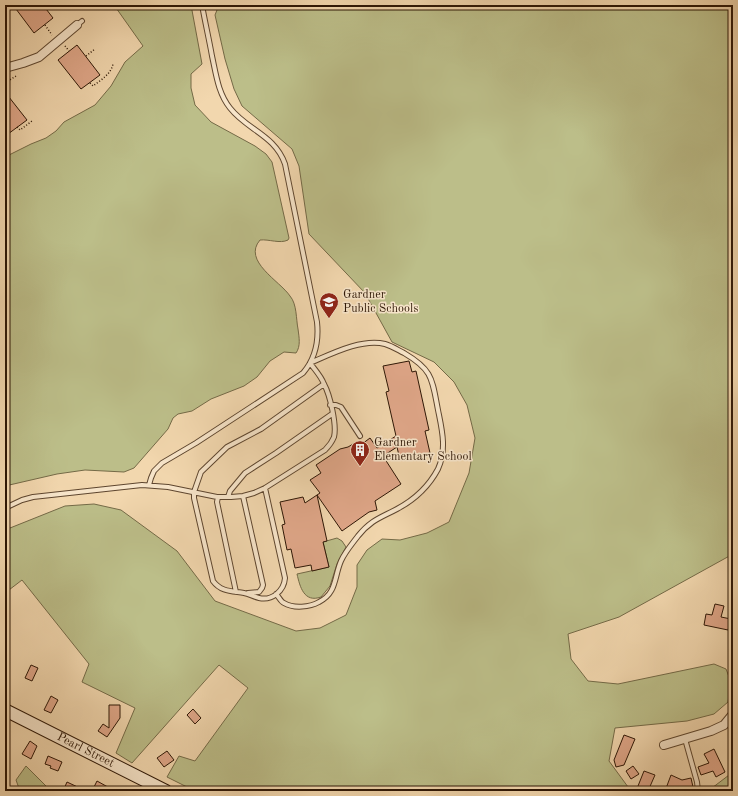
<svg xmlns="http://www.w3.org/2000/svg" width="738" height="796" viewBox="0 0 738 796" font-family="'Old Standard TT',serif">
	<rect width="100%" height="100%" fill="#f2d7ae"/>
	<filter id="stains"><feTurbulence type="fractalNoise" baseFrequency=".005" numOctaves="4"/><feColorMatrix values="0 0 0 0 .2 0 0 0 0 .09 0 0 0 0 .02 0 0 0 .5 -.17"/></filter>
	<radialGradient id="worn" r=".72"><stop offset=".6" stop-color="#630" stop-opacity="0"/><stop offset="1" stop-color="#630" stop-opacity=".3"/></radialGradient>
	<path fill="#bcbe89" stroke="#746a47" d="M114,5H191L202,64L191,74V88L195,105L211,122L255,146L266,154L272,162L289,238L288,240C280,244 269,239 260,240C242,261 280,281 290,296C297,304 296,319 298,329C299,337 301,346 296,353L284,352L270,361L257,377L244,386L211,399L192,411L178,414L173,418L168,429L134,468L124,472L85,470L57,474L5,486V157L31,144L46,138L56,131L64,122L95,105L111,86L125,62L143,46Z
		M219,5H733V554L619,617L568,634L571,659L588,681L618,684L714,664L726,669L731,682L728,702L714,714L687,721L615,728L609,761L631,791H195L167,777L179,756L195,761L248,688L219,665L132,763L116,753L135,708L82,682L89,664L22,580L5,593V530L65,506L94,504L121,510L177,551L215,601L296,631L320,628L346,615L357,587V565L367,550L382,539L400,540L427,533L449,522L469,473L475,438L467,405L454,382L434,362L392,342L365,293L309,234L299,166L292,149L242,106L234,89L225,59L215,15Z
		M337,538L342,541L346,547L337,564L330,586L321,597C304,603 300,587 297,574L329,567L323,542Z
		M26,766L51,791H20L16,780Z
		M733,772V791H708Z"/>
	<path fill="#e0a789" stroke="#2d1605" d="M13,5H43L53,18L34,33Z
		M77,45L100,75L81,89L58,60Z
		M5,92L27,120L8,134L5,131Z
		M409,361L412,372L416,371L429,430L425,431L430,453L400,460L397,447L383,456L401,484L375,501L377,510L369,512L342,531L317,495L320,493L310,480L321,473L316,465L340,449L348,447L355,443L358,447L370,438L377,448L396,436L386,392L389,391L383,366Z
		M317,495L327,541L323,542L329,567L312,571L311,565L295,568L291,549L287,550L282,525L285,524L280,502L303,497L305,503Z
		M715,604L724,606L721,617L731,619L728,630L704,625L706,614L712,615Z
		M31,665L38,668L32,681L25,678Z
		M51,696L58,700L51,713L44,710Z
		M109,705H120V718L107,737L98,731L103,724L109,728Z
		M193,709L201,718L195,724L187,715Z
		M624,735L635,739L624,765L616,767L614,760Z
		M30,741L37,746L31,759L22,754Z
		M714,749L725,772L716,777L713,771L701,775L698,767L709,763L704,754Z
		M167,751L174,760L164,767L157,758Z
		M48,756L62,762L58,771L50,768L51,766L45,764Z
		M633,766L639,774L631,779L626,771Z
		M644,771L655,775L648,791H636Z
		M671,775L682,780L691,778L693,787L677,791H665Z
		M97,781L115,791H92Z
		M67,782L86,791H63Z"/>
	<g fill="none" stroke-linecap="round" stroke-linejoin="round">
		<g stroke="#5e462f" stroke-width="6">
			<path id="service" d="M77,25L82,21
				M330,405H336L341,407L360,436
				M149,485L151,478L154,471L162,463L196,443L303,373C315,359 319,341 317,322L285,164C275,135 247,130 230,108C218,93 216,74 212,56C209,39 205,22 202,5
				M265,488L285,578C284,591 272,601 259,598C254,597 249,594 244,593C232,591 221,592 213,581L194,498V492L201,472L227,447L261,429L324,384
				M243,496L263,585L262,588L259,592L248,593
				M218,497L217,502L236,592
				M228,497L230,491L245,473L276,453L332,414
				M5,508L22,500L33,497L142,485L168,487L217,497H231L243,496L254,493L265,488L325,450C329,446 332,442 334,437C337,425 330,395 324,384C321,376 315,370 310,363C331,354 362,338 385,344C392,346 398,350 404,353C433,370 432,379 438,410C442,430 447,449 438,469C429,486 414,500 397,509C380,518 371,520 358,536C352,544 345,552 341,561C334,577 337,593 319,602C310,607 294,609 284,603C281,602 279,597 276,594
				M685,739L697,782L698,791"/>
		</g>
		<g stroke="#5e462f" stroke-width="10">
			<path id="minor" d="M5,68L23,63L39,57L77,25
				M664,745L711,731L724,725L733,714"/>
		</g>
		<g stroke="#2d1605" stroke-width="14">
			<g id="secondary">
				<path id="s1" d="M5,710L166,791"/>
			</g>
		</g>
		<path stroke="#2d1605" stroke-width="1.5" stroke-dasharray="1 2" stroke-linecap="butt" d="M44,7L46,5
			M45,25L52,35
			M65,46L69,51
			M86,56L95,49
			M5,83L16,76
			M90,83L93,86C101,80 111,74 113,64
			M17,127L20,130L32,121"/>
		<use href="#service" stroke="#f7e5ca" stroke-width="4"/>
		<use href="#minor" stroke="#f7e5ca" stroke-width="8"/>
		<use href="#secondary" stroke="#f7e5ca" stroke-width="12"/>
	</g>
	<defs>
		<g id="school-pin" transform="scale(1)"><path d="M0 17L-7.5 6A9.5 9.5 0 1 1 7.5 6Z" fill="#8f2418" stroke="#f7e5ca"/><path d="M0-5L7-2L0 1L-7-2ZM-4 1L0 2.5L4 1V4Q0 6-4 4Z" fill="#fff"/></g>
		<g id="building-pin" transform="scale(1)"><path d="M0 17L-7.5 6A9.5 9.5 0 1 1 7.5 6Z" fill="#8f2418" stroke="#f7e5ca"/><path d="M-4-6H4V6H1V3H-1V6H-4ZM-2.5-4.3h1.7v1.8h-1.7ZM.8-4.3h1.7v1.8H.8ZM-2.5-1h1.7V.8h-1.7ZM.8-1h1.7V.8H.8Z" fill="#fff"/></g>
	</defs>
	<g fill-rule="evenodd">
		<use href="#school-pin" x="329" y="302"/>
		<use href="#building-pin" x="360" y="450"/>
	</g>
	<g text-anchor="middle" dominant-baseline="central" stroke-width="3" stroke-linejoin="round" paint-order="stroke">
		<g font-size="12" fill="#2d1605" stroke="#f7e5ca" text-anchor="start">
			<text x="343" y="295">Gardner<tspan x="343" dy="14">Public Schools</tspan></text>
			<text x="374" y="443">Gardner<tspan x="374" dy="14">Elementary School</tspan></text>
		</g>
		<g font-size="12" fill="#2d1605" stroke="#f7e5ca">
			<text stroke="none"><textPath href="#s1" startOffset="90">Pearl Street</textPath></text>
		</g>
	</g>
	<rect width="738" height="796" fill="none" stroke="#f2d7ae" stroke-width="20"/>
	<rect x="6" y="6" width="726" height="784" fill="none" stroke="#2d1605" stroke-width="2"/>
	<rect x="10" y="10" width="718" height="776" fill="none" stroke="#2d1605"/>
	<rect width="100%" height="100%" filter="url(#stains)"/>
	<rect width="100%" height="100%" fill="url(#worn)"/>
</svg>
